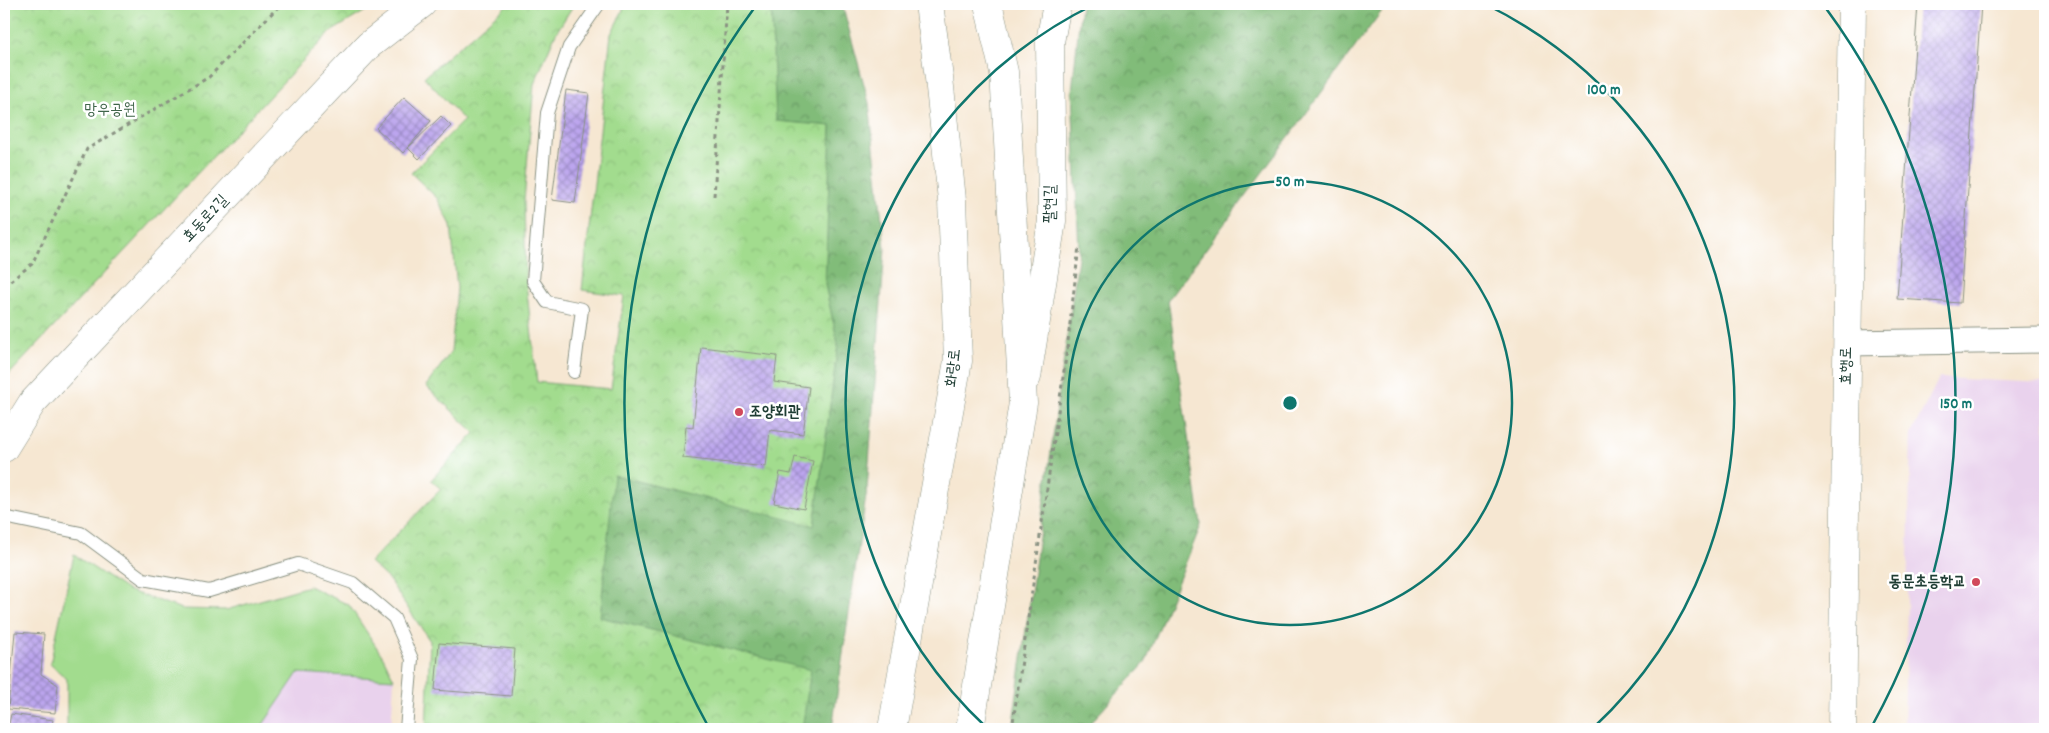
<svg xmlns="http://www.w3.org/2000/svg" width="2049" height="733" viewBox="0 0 2049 733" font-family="Dekko,'Poor Story',sans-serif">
	<defs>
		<pattern id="forest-crowns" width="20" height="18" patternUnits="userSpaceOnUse" patternTransform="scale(1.25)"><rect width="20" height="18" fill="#81bc79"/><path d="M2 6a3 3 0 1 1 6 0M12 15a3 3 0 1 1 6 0" fill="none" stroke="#699a64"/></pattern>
		<pattern id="park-crowns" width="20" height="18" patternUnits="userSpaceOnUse" patternTransform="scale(1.25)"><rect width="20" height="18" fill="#a2dc8e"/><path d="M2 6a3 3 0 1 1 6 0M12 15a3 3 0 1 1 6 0" fill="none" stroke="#8bbe7b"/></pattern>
		<pattern id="building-cross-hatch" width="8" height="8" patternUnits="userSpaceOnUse" patternTransform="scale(1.25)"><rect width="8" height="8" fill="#bca5ee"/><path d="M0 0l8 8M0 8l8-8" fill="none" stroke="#9888c2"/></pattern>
	</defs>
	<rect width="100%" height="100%" fill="#fff"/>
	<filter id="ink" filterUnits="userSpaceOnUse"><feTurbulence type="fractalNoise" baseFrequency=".02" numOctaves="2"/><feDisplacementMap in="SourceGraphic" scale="10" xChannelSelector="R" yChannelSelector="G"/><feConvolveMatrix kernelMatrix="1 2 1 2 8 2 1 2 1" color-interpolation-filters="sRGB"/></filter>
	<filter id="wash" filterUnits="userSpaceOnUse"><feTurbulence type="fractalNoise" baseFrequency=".0096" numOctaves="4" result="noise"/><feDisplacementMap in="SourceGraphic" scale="20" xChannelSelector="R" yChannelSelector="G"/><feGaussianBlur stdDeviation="1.12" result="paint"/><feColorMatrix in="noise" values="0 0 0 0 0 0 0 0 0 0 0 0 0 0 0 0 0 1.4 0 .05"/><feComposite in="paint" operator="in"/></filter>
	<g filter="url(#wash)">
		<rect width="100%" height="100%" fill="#f6e7d2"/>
		<path fill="#e9d2ed" d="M1939,378L2045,383V729H1904L1911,434Z
			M298,673L394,679L391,729H260Z"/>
		<path fill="#a2dc8e" stroke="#608c61" d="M74,555L127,590L182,609L226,610L309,586L349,605L383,657L394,679L298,673L260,729H67V679L50,664Z"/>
		<path fill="url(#forest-crowns)" stroke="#507c56" d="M771,4H842L869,103L885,248L867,489L832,729H802L810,670L600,617L613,475L814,525L838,344L825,285L831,126L776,121Z
			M1081,4H1387L1168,300L1201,525L1145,663L1085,729H1012L1079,251L1072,91Z"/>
		<path fill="url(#park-crowns)" stroke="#608c61" d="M4,4H377L329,33L4,380Z
			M508,4H574L556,33L534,84L524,201L526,283L537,382L611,389L624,296L582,290L611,34L626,4H771L776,121L831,126L825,285L838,344L814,526L614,475L600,617L811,670L802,729H426L430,641L389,580L370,562L441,489L431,480L475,433L426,386L451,352L457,288L451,225L437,198L411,173L464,120L424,77Z"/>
		<g id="blocks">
			<path fill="url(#building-cross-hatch)" d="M1918,4H1981L1960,303L1897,299Z
				M566,90L589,93L575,203L552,200Z
				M404,97L431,121L403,153L376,128Z
				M441,116L451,126L419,159L408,148Z
				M701,347L777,356L774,382L809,387L803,434L770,430L766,467L683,458L686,426L693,427Z
				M795,457L813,461L804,509L774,503L780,472L791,474Z
				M15,632L44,634L41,674L58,685L55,713L8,709Z
				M439,643L515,649L511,696L435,690Z
				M11,714L53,720L51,729H8Z"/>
		</g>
	</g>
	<g filter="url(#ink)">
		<use href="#blocks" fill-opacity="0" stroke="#8a9283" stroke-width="1"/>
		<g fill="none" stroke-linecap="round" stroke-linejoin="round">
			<g stroke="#8a9283" stroke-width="14">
				<path id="service" d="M574,372L582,309L547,302L533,281L547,113L569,47L599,4
					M4,517L81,533L143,579L209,591L298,564L353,583L394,618L412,659L406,729"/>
			</g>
			<g stroke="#8a9283" stroke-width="27">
				<path id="minor" d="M1847,343L2045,340"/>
			</g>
			<g stroke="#8a9283" stroke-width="29">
				<path id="tertiary" d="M1027,377L1052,221L1050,42L1057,4
					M4,448L32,403L369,45L422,4"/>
			</g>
			<g stroke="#8a9283" stroke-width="29">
				<path id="secondary" d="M1842,729L1852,4"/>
			</g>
			<g stroke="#8a9283" stroke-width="29">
				<path id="primary" d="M892,729L958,361L952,200L939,78L929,4
					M970,729L1023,403L1004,72L988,4"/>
			</g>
			<path stroke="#8a9283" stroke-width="3" stroke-dasharray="4 4" stroke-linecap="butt" d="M714,196L727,4
				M4,286L32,264L87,149L209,77L279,6L284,4
				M1012,729L1067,350L1079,246"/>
			<use href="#service" stroke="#fff" stroke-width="12"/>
			<use href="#minor" stroke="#fff" stroke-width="25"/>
			<use href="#tertiary" stroke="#fff" stroke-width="28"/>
			<use href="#secondary" stroke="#fff" stroke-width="28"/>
			<use href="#primary" stroke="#fff" stroke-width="28"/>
		</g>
	</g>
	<g fill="none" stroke="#0f766e" stroke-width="2.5">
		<circle cx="1290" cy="403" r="222"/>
		<path d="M987 728A444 444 0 0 1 1095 4M1485 4A444 444 0 0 1 1593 728"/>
		<path d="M708 726A666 666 0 0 1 755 7M1825 7A666 666 0 0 1 1872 726"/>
	</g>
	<g fill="#d1495b" stroke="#fff" stroke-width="2">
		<circle cx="739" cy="412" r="5"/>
		<circle cx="1976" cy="582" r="5"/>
	</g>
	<g text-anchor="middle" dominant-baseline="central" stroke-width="5" stroke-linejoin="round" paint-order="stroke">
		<g font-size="16" fill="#40654a" stroke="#fff">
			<text x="110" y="110">망우공원</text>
		</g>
		<g font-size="16" fill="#1f3d34" stroke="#fff">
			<text transform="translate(1051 204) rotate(-89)">팔현길</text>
			<text transform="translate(206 219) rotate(-47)">효동로2길</text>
			<text transform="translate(1847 366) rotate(-89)">효행로</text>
			<text transform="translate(954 368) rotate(-84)">화랑로</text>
		</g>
		<g font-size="16" font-weight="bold" fill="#1f3d34" stroke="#fff" text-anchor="start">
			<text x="749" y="412">조양회관</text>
			<text x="1966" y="582" text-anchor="end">동문초등학교</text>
		</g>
	</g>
	<circle cx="1290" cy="403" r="8" fill="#0f766e" stroke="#fff" stroke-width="2.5"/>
	<g font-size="15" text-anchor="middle" font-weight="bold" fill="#0f766e" stroke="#fff" stroke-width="5" stroke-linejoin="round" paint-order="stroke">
		<text x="1604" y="94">100 m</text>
		<text x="1290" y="186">50 m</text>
		<text x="1956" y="408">150 m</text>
	</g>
	<rect width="2049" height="733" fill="none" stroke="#fff" stroke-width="20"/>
</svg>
